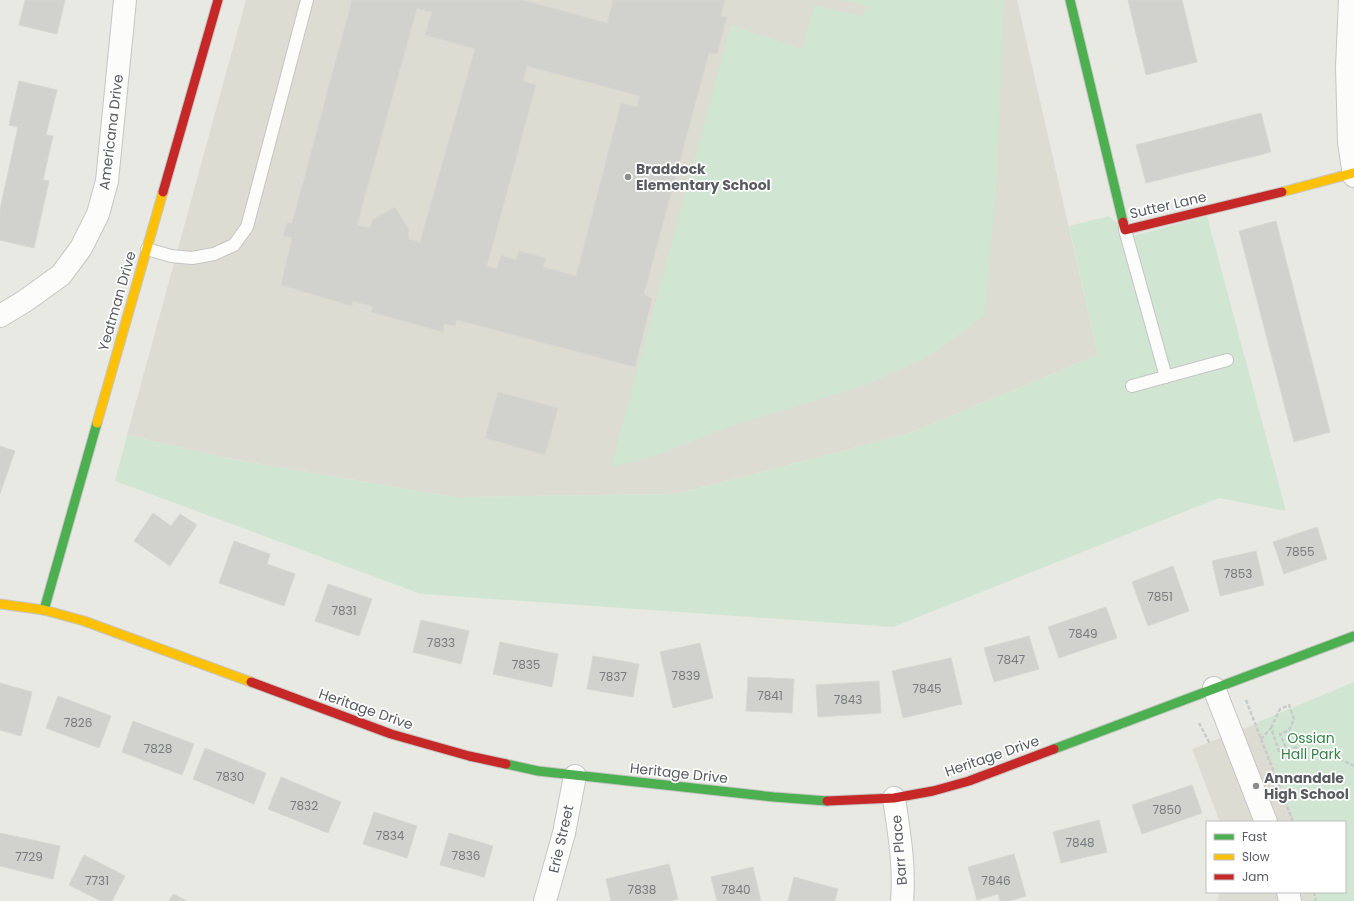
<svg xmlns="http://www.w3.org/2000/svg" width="1354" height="901" viewBox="0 0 1354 901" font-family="Poppins,sans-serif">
	<rect width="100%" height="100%" fill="#e9e9e3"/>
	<path fill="#dddcd2" d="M246,0H1017L1098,355L907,434L676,494L455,497L232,459L127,435Z
		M1281,714L1320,822H1220L1192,749Z
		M1220,892H1345L1347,901H1217Z"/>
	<path fill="#d1e6d2" d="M843,0H1004L996,188L985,315L928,357L860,387L737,424L654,456L611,467L731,25L802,49L815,5L863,17L866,6Z
		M1109,216L1132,236L1207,216L1286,511L1219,498L893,627L421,594L115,481L127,435L232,459L455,497L676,494L907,434L1098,355L1069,226Z
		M1354,682V901H1313L1312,892H1345V822H1295L1258,722Z"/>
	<path fill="#d1d1cd" stroke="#d8d8d2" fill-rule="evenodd" d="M25,0H65L57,34L19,25Z
		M352,0H523L607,23L613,0H725L721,16L727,17L717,54L709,53L644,294L652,299L635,367L457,320L455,326L444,324L443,332L371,312L373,307L353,301L352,306L281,285L292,238L283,236L287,223H292ZM417,8L432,12L425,35L475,49L420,242L408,239L409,230L395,207L372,220L370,228L357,225ZM527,66L640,96L637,107L621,103L576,276L543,267L546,258L519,251L516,260L501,255L497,269L487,266L536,85L523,81Z
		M1128,0H1182L1197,62L1146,75Z
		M19,81L57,90L46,135L53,136L43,180L49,181L34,248L0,240V209L18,127L9,125Z
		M1261,113L1271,152L1146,183L1136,145Z
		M1276,221L1330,432L1294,442L1239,231Z
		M498,392L558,408L545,455L485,438Z
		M0,446L15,451L0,494Z
		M153,513L171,526L180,514L197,525L170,566L134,541Z
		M1317,527L1327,559L1284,574L1273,542Z
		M234,541L270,554L267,564L295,574L284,606L219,583Z
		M1256,551L1264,585L1220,596L1212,561Z
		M1173,566L1189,611L1148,626L1132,582Z
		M328,584L372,599L359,636L315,621Z
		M1106,607L1117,638L1059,658L1048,627Z
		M421,620L469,631L461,664L413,652Z
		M1029,636L1039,669L994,682L984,648Z
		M500,642L558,654L552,687L493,674Z
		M700,643L713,698L673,708L660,652Z
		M593,656L639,664L633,697L587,689Z
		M951,658L962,704L903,718L892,671Z
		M748,677L794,679L792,713L746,711Z
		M879,681L881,713L818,717L816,685Z
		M0,683L32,692L21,736L0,730Z
		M58,696L111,716L99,748L46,728Z
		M133,721L194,744L182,775L122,752Z
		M205,748L266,773L254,804L193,779Z
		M281,777L341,802L328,833L268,809Z
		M1192,785L1202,813L1142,834L1132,805Z
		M374,812L417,826L407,858L363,844Z
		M1099,820L1107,852L1061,863L1053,832Z
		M0,833L60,846L53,879L0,866Z
		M449,833L493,846L484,877L440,865Z
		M1014,854L1026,896L1009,901H1000L998,894L977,900L968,867Z
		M84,855L125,876L112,901H101L69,885Z
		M669,864L678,899L671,901H611L606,879Z
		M753,867L761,901H717L711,877Z
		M794,877L838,889L835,901H788Z
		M173,894L187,901H169Z"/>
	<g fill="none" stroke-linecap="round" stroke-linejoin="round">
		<g stroke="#c5c5c5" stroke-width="14">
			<path id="lane" d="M1125,230L1166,377
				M147,249L171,256L192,258L214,254L234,245L247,227L307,0
				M1132,386L1227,360"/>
		</g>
		<g stroke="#c5c5c5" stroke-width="24">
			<path id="street" d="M1350,0L1347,67L1349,142L1354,176
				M0,316L25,301L61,275L81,248L98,214L107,181L125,0
				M1214,688L1266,822
				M894,798C899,832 905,866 902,901
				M1288,892L1290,901
				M545,901L564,833L575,776"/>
		</g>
		<g stroke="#c5c6c5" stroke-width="11">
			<path id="fast" d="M1070,0L1123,222
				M44,610L97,423
				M1054,749L1354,636
				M506,764L538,771L774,797L827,801"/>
		</g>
		<g stroke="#c5c6c5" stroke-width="11">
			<path id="slow" d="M1282,192L1353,173
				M97,423L163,192
				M0,604L44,610L84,621L251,682"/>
		</g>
		<g stroke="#c5c6c5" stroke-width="11">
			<path id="jam" d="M163,192L218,0
				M1123,222L1125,230L1282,192
				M251,682L391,734L469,756L506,764
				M827,801L894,798L933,791L969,781L1054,749"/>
		</g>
		<path stroke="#c6ccca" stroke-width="2.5" stroke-dasharray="4 2" stroke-linecap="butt" d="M1246,700L1293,822
			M1199,723L1210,744
			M1271,728L1280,709L1289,705L1294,719L1289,730L1280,734L1286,748
			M1261,739L1271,728L1279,751C1304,741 1332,755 1354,766
			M1314,892L1316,901"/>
		<use href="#lane" stroke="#fcfcfb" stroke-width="12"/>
		<use href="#street" stroke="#fcfcfb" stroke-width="22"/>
		<use href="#fast" stroke="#4caf50" stroke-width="9"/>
		<use href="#slow" stroke="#ffc107" stroke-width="9"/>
		<use href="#jam" stroke="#c62828" stroke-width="9"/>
	</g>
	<g fill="#8b8d8e" stroke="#fff" stroke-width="1.5">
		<circle cx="628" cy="177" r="4"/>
		<circle cx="1256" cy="786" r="4"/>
	</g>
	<g text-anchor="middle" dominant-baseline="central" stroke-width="3.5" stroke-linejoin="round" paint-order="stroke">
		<g font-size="12" fill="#787a7d">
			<text x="1300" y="551">7855</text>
			<text x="1238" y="573">7853</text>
			<text x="1160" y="596">7851</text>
			<text x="344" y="610">7831</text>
			<text x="1083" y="633">7849</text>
			<text x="441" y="642">7833</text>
			<text x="1011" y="659">7847</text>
			<text x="526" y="664">7835</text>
			<text x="686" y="675">7839</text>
			<text x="613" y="676">7837</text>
			<text x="927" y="688">7845</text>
			<text x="770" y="695">7841</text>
			<text x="848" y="699">7843</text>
			<text x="78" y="722">7826</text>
			<text x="158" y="748">7828</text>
			<text x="230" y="776">7830</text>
			<text x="304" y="805">7832</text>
			<text x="1167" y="809">7850</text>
			<text x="390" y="835">7834</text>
			<text x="1080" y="842">7848</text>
			<text x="466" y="855">7836</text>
			<text x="29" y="856">7729</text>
			<text x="97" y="880">7731</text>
			<text x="996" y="880">7846</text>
			<text x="642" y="889">7838</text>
			<text x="736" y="889">7840</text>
		</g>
		<g font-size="14" fill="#595b61" stroke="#fff">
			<text transform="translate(111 132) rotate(-83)">Americana Drive</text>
			<text transform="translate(1168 205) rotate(-13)">Sutter Lane</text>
			<text transform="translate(117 301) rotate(-74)">Yeatman Drive</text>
			<text transform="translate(366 709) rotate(19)">Heritage Drive</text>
			<text transform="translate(992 756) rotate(-19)">Heritage Drive</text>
			<text transform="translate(679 773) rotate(6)">Heritage Drive</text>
			<text transform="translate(561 839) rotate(-77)">Erie Street</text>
			<text transform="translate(899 850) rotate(-95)">Barr Place</text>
		</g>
		<g font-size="14" font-weight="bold" fill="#595b61" stroke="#fff" text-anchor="start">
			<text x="636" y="169">Braddock<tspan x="636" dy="16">Elementary School</tspan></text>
			<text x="1264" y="778">Annandale<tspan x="1264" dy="16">High School</tspan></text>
		</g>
		<g font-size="14" fill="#368349" stroke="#fff">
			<text x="1311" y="738">Ossian<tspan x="1311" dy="16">Hall Park</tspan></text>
		</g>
	</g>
	<rect x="1206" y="821" width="140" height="72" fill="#ffffff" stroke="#bdbdc0"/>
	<rect x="1214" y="834" width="20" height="6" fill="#4caf50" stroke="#bdbdc0"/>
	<text x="1242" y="841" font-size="12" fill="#595b61">Fast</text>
	<rect x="1214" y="854" width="20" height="6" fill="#ffc107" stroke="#bdbdc0"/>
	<text x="1242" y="861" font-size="12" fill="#595b61">Slow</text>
	<rect x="1214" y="874" width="20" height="6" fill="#c62828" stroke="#bdbdc0"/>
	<text x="1242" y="881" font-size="12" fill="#595b61">Jam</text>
</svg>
